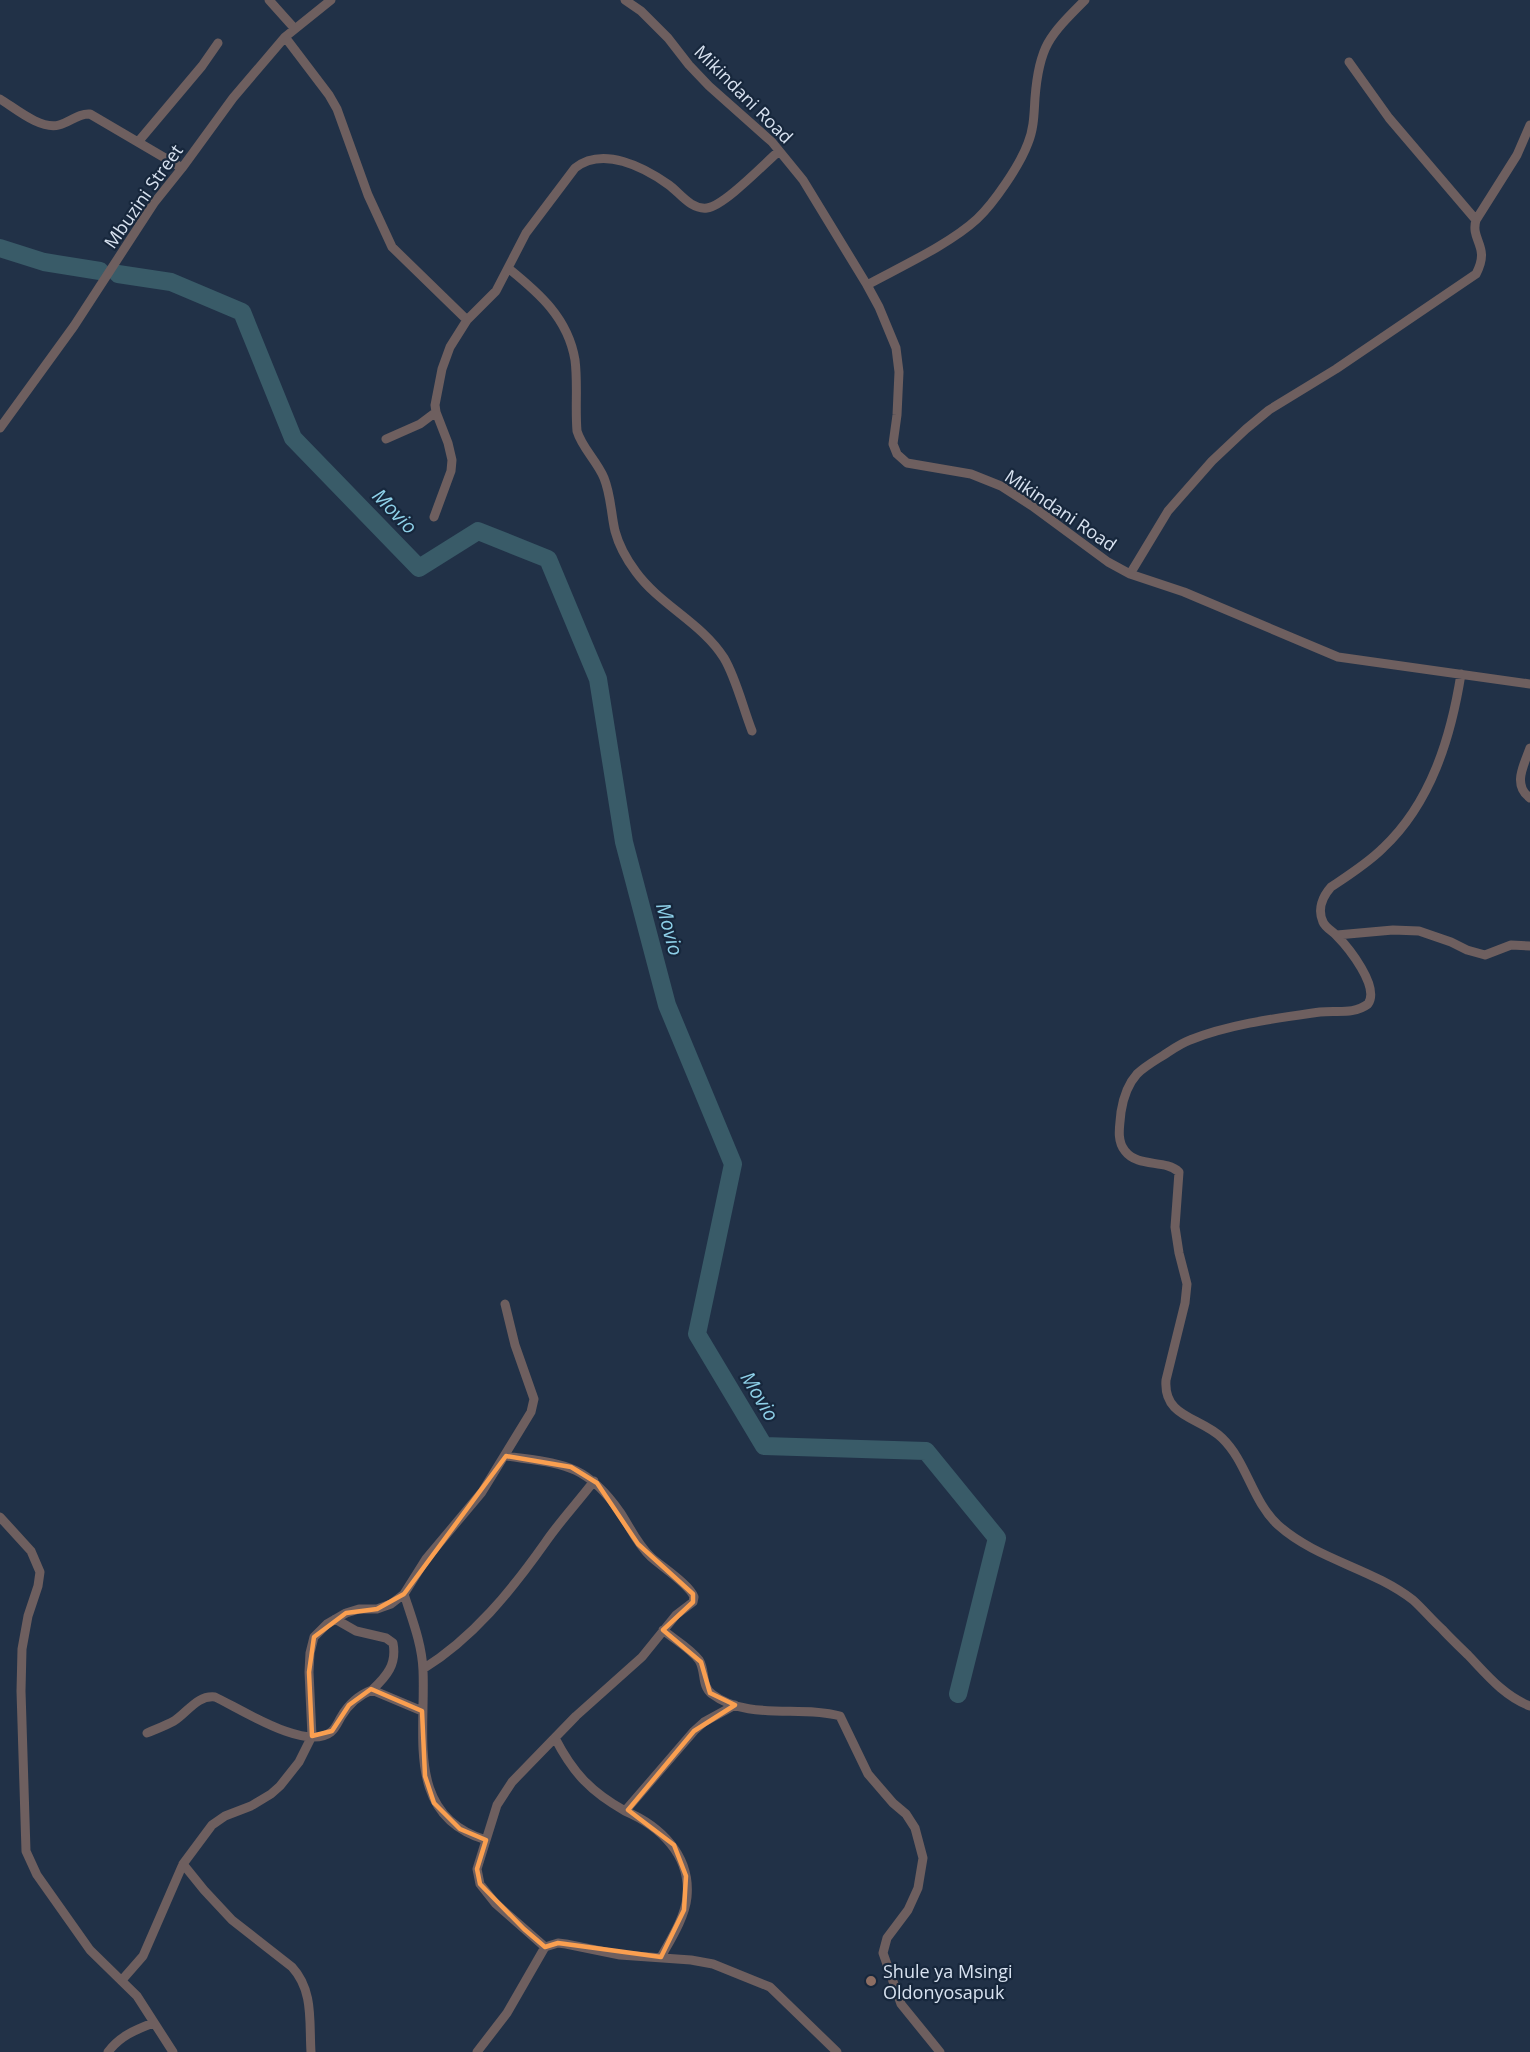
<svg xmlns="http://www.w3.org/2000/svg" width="1530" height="2052" viewBox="0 0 1530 2052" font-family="'Open Sans',sans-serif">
	<rect width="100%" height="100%" fill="#213147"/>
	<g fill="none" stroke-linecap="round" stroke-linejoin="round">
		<path stroke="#395b68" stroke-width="18" d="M0,248L44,262L100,271
			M118,274L171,282L242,312L293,438L419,568L478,531L548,559L598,679L624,842L667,1005L733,1164L697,1334L764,1446L926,1451L997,1538L958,1694"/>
		<path stroke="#6e5f5f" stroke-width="9" d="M269,0L295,29
			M625,0L641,11L668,38L689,65L709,86L772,142L803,180L867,285L879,307L896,348L899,372L897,415L893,444L897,454L907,463L971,474L1001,486L1032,506L1108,562L1130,574L1184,592L1338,657L1530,684
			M285,37L329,95L337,109L368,195L392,247L467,320
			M1349,62L1389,118L1476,220
			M0,99C15,108 40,130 59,125C70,122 79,113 90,114L182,168
			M138,142L202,66L218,43
			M508,268C539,293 568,318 575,360C578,383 575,407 577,431C582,448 597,461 604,478C611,495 611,514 615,531C619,546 627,560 636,572C660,605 702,623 724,658C736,678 743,708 752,731
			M867,285C900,267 950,244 977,219C994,203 1020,165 1028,143C1034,129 1034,113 1035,98C1039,46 1049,36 1085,0
			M0,428L74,326L154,203L182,168L233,98L285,37L331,0
			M386,439L420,424L436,412
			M434,517L451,471L452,460L448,443L436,412L435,405L442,369L450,347L467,320L496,291L526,233L575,168C603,146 644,167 669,185C680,193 691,210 707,208C724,206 764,164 779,151
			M1130,574L1168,511L1212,461L1246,429L1269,410L1336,369L1476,274C1491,246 1470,241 1476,220L1517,155L1530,125
			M1461,674C1451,737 1431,803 1383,848C1368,863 1349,875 1331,887C1323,896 1317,909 1323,922C1325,927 1332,931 1336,935C1349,948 1380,987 1368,1004C1353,1015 1337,1010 1320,1012C1278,1018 1230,1024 1190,1040C1179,1044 1169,1052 1159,1058C1151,1063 1143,1068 1137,1074C1128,1084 1123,1099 1121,1112C1120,1125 1116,1140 1125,1151C1138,1168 1165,1159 1179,1172L1175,1227L1179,1253L1187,1284L1185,1303L1166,1380C1163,1418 1201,1417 1222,1438C1247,1462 1252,1501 1278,1525C1317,1560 1372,1568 1413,1600C1423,1609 1432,1620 1442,1629C1450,1638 1459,1646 1468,1655C1487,1675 1504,1696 1530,1706
			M1530,748C1524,765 1512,785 1530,798
			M1337,935L1393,930L1419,931L1451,942L1467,950L1485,955L1511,945L1530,946
			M506,1456C561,1464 585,1462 620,1512C630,1527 637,1544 651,1557C662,1567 690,1585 694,1597L693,1602L676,1615L642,1657L576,1716L512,1782L497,1805L477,1869L480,1884L495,1903L545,1947
			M0,1517L31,1551L40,1572L38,1586L28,1616L22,1649L21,1691L26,1851L37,1875L90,1950L137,1996L173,2052
			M404,1594C412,1619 422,1644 423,1670C426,1735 405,1816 486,1840
			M335,1619L356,1631L386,1638L393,1643C397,1664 387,1676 372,1690
			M663,1630C675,1640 690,1648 699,1660C706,1671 701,1686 712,1694C747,1721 801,1705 840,1716L868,1774L893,1803L906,1814L915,1828L923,1858L918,1888L908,1910L887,1938L883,1953L901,2004L940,2052
			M423,1669C473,1638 511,1591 545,1543C560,1521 578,1502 594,1481
			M147,1733C156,1729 165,1726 174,1721C188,1712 197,1695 215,1697C239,1708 306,1752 331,1732C336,1728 338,1722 341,1717C348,1705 359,1695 372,1690L422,1711
			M555,1738C573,1773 591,1792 625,1811L694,1731L704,1722L735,1705
			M625,1811C660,1826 691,1855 687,1897C685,1917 671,1939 661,1957
			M122,1980L143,1956L183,1864
			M108,2052C120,2036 135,2030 153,2023
			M311,2052C309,2022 314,1991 292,1967L232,1920L204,1890L183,1864L212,1825L225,1816L251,1806L271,1794L280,1786L299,1762L312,1736L309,1672L310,1653L314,1637L327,1624L346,1613L359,1609H377L391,1604L404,1594L426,1559L482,1492L531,1412L534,1399L515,1345L505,1304
			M477,2052L507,2013L545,1947L558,1943L566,1944L620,1955L691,1960L713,1964L770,1987L837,2052"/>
	</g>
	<path fill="none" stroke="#fa9f50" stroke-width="4.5" stroke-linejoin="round" d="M506,1456L571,1467L597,1483L638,1544L693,1594V1602L663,1630L701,1662L710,1693L735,1705L694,1731L628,1810L674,1845L686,1876L684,1910L661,1957L558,1943L545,1947L524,1929L480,1884L477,1869L486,1840L460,1829L434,1803L425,1776L422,1711L371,1689L349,1705L332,1731L312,1736L309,1672L314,1637L346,1613L377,1609L404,1594Z"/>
	<circle fill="#8d6e63" stroke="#17273c" stroke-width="2" cx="871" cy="1981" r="6"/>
	<g text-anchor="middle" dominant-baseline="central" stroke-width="4.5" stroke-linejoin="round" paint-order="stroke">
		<g font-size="18" fill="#d8e2f0" stroke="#17273c">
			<text transform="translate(744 94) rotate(45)">Mikindani Road</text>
			<text transform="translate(143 196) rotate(-55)">Mbuzini Street</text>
			<text transform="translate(1061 510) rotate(34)">Mikindani Road</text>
		</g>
		<g font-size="18" fill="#d8e2f0" stroke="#17273c" text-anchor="start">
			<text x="883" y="1971">Shule ya Msingi<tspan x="883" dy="21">Oldonyosapuk</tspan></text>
		</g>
		<g font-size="20" font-style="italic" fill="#8ed0e8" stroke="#17273c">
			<text transform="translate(395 511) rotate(46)">Movio</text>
			<text transform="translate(670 929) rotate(75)">Movio</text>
			<text transform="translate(760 1396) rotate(59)">Movio</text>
		</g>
	</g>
</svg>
